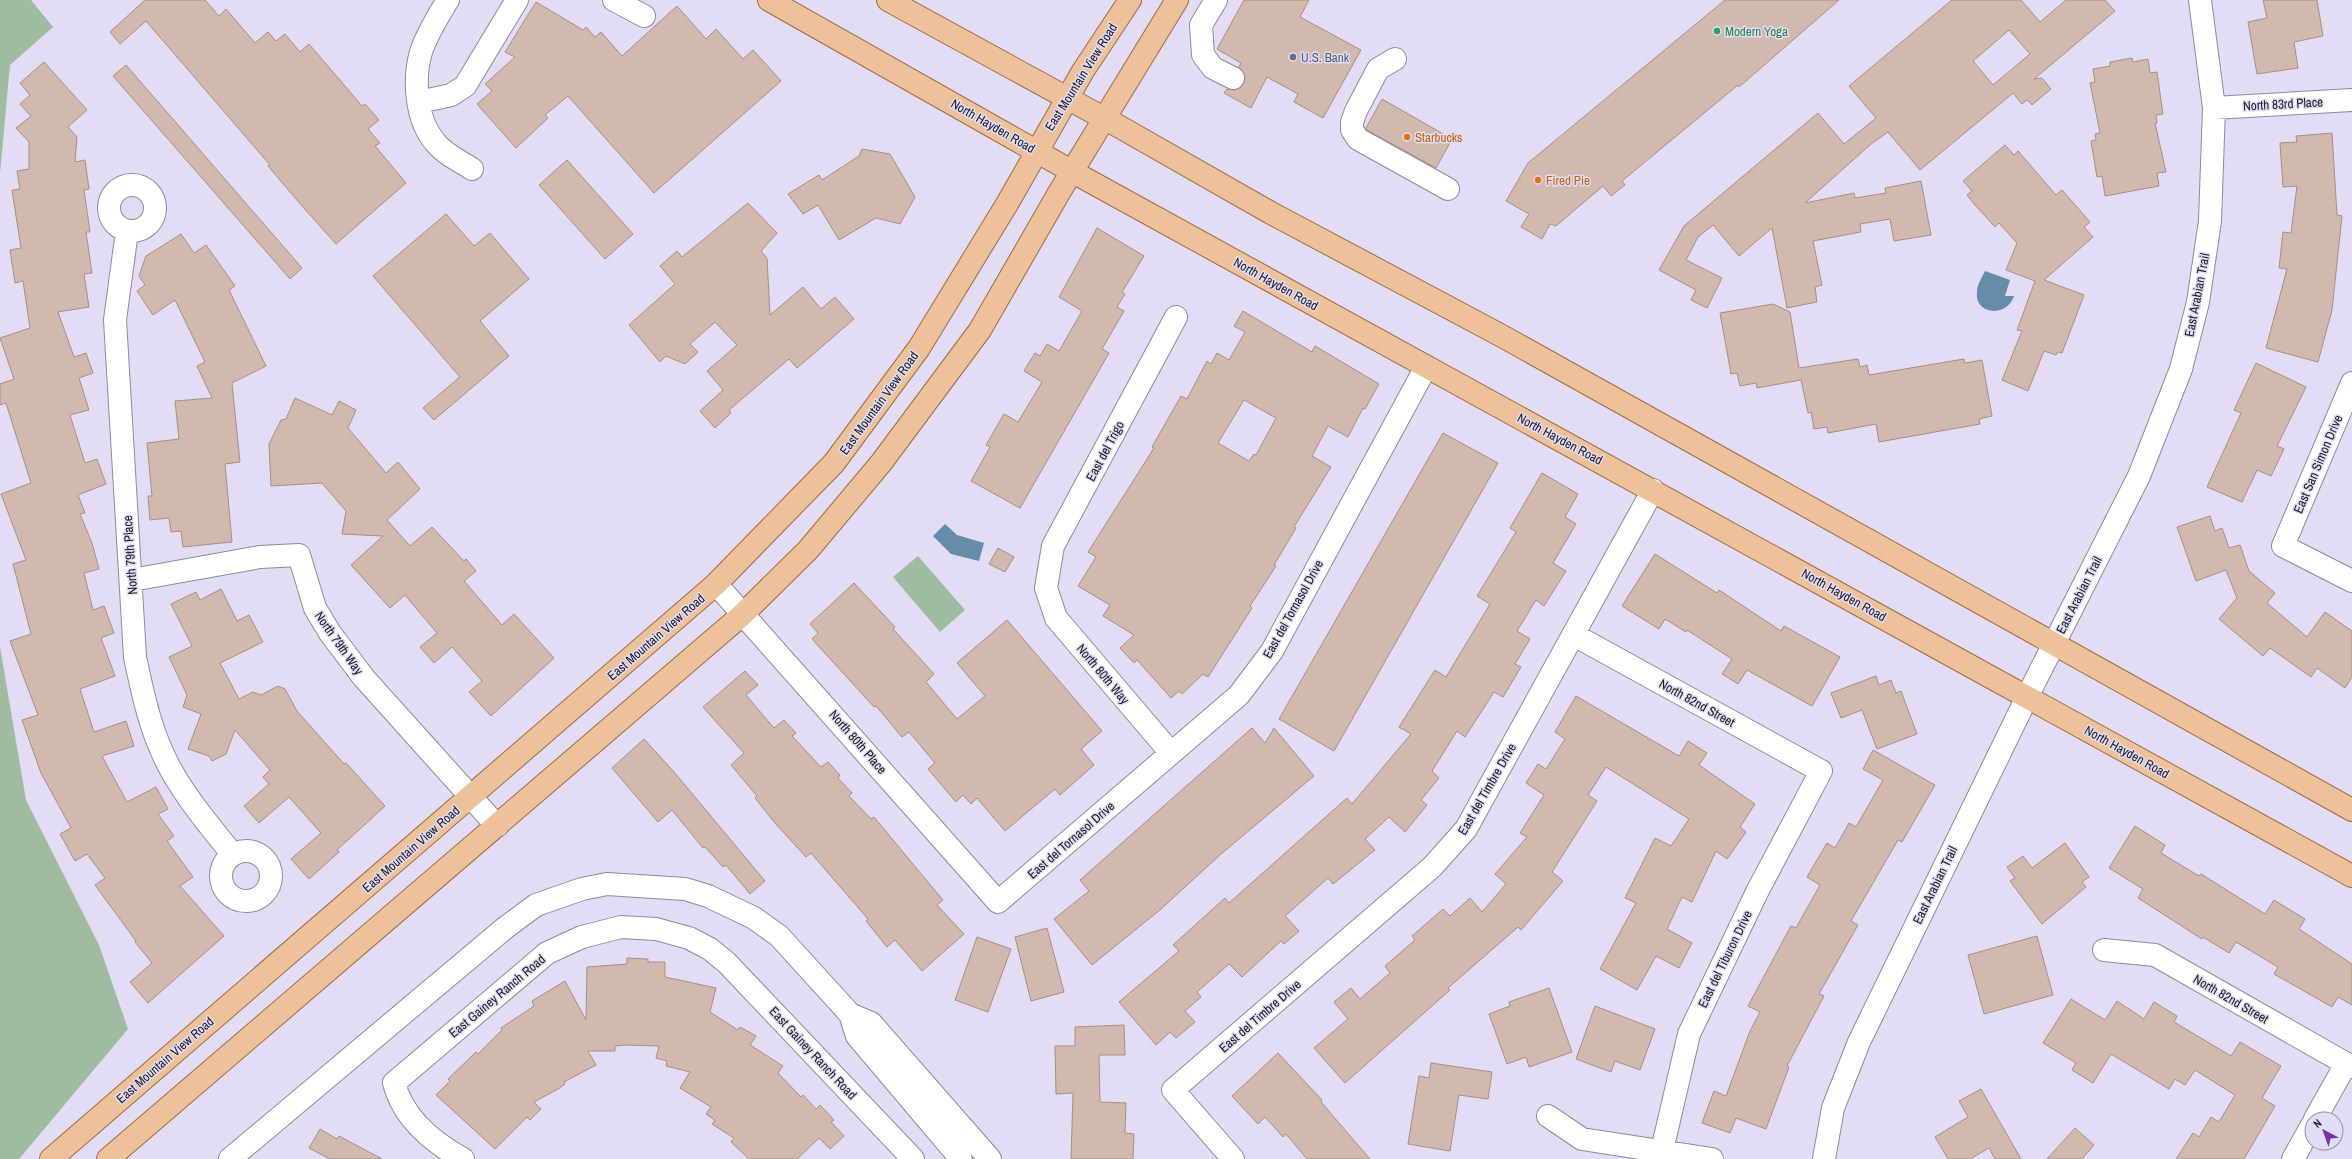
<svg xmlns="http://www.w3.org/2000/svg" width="2352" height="1159" viewBox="0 0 2352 1159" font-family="'Archivo Narrow',sans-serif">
	<rect width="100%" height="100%" fill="#e2dcf4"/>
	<path fill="#9fbba0" d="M0,0H31L53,27L10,65L0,173Z
		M918,556L965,610L940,632L893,577Z
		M0,647L26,800L99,945L128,1029L19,1159H0Z"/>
	<path fill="#668cac" d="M1985,271L2010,280L2005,296H2014C2007,318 1974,315 1977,292C1977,285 1982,277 1985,271Z
		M945,524L957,535L984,543L979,561L951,554L933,536Z"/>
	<path fill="#d2b9ad" stroke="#a68f83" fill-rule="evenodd" d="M145,0H205L219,16L226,9L255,43L268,32L276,41L285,34L300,52L309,44L362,106L365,104L379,120L368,129L380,143L375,146L406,183L336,244L302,206L268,166L270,165L146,21L120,44L110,32Z
		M1244,0H1309L1300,17L1361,50L1323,118L1294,102L1298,94L1267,77L1251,108L1224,93L1227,89L1234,90L1240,88L1244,83L1245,77L1239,67L1241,63L1217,49Z
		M1725,0H1839L1739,87L1738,85L1622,181L1625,185L1611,196L1603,186L1556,226L1550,224L1542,239L1521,227L1529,214L1506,201L1528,163Z
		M1952,0H2021L2040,22L2066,0H2105L2115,11L2034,79L2042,78L2051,89L2032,105L2027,100L2022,104L2013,93L1920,170L1888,132L1871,144L1805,203L1854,193L1855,198L1886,193L1885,188L1921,181L1931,235L1894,241L1890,219L1860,224L1861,232L1813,241L1822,285L1815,287L1817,302L1787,308L1772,228L1739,256L1713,225L1698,237L1686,260L1722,278L1707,308L1691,300L1696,290L1659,270L1684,226L1818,113L1844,144L1876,118L1849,86ZM2009,30L2030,54L1993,85L1973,61Z
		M2263,0H2317L2323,36L2294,42L2298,68L2257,74L2248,22L2267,18Z
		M536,2L583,30L586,27L595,37L601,32L622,56L677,6L706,39L716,29L743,59L753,50L781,81L654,193L568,96L545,115L548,118L516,148L477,104L492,91L485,84L515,57L505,52Z
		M2132,58L2133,62L2148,59L2150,73L2157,72L2163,114L2156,115L2157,123H2155L2166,172L2157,173L2159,186L2105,196L2102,176L2097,177L2091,141L2096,140L2095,134L2100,133L2090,83L2095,82L2093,69L2110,66V62Z
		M44,62L87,110L68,127L77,137L75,162L85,160L89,189L84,190L90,232H86L92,273L84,274L89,307L58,312L74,357L86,353L93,373L79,378L89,410L70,415L85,463L97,459L106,484L78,495L85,513L80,514L92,543L99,569L84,573L93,610L104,606L114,633L101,638L115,676L80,689L94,732L126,721L134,746L102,756L127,802L156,787L168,809L158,814L174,836L167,841L193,877L180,886L224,936L148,1003L130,982L152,963L135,942L136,941L95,885L105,878L87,854L75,861L60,834L71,828L41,773L22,720L38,715L10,641L31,634L13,564L26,560L1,494L31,483L6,403L0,405V384L14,379L0,338L30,328L23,281L15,283L10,250L21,248L12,190L20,189L17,171L29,169V142L16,128L31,116L20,104L30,95L20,83Z
		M126,65L302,268L290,279L113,76Z
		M1382,99L1452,139L1436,168L1367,130L1366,128Z
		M2332,133L2337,215L2342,216L2332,310L2318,362L2266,348L2287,269L2279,268L2283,232L2291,233L2297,186L2283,187L2280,143L2297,142L2296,136Z
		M2005,145L2014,155L2018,151L2056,195L2062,190L2090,222L2084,227L2093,237L2044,280L2084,295L2062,353L2058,352L2056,355L2044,351L2028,391L2002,380L2022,331L2017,330L2035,281L2006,270L2017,243L1999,223L1995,227L1975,205L1967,195L1972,191L1963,181Z
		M862,149L890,154L915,197L900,224L876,218L839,240L818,205L803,214L788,194L819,175L822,180L859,156Z
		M567,160L633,234L605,259L539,185Z
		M748,203L777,233L761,251L767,258L770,315L803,287L821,309L835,297L854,319L797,368L789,359L729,410L731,413L715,428L700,411L723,390L707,371L737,345L715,322L690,344L698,352L685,364L666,356L660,362L629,325L675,284L660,266L677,251L682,257Z
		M446,214L474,246L490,233L529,279L480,321L509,356L434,420L423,408L460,377L373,276Z
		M1097,228L1144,256L1122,292L1125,294L1117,307L1124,311L1102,349L1109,353L1020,508L971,481L990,447L986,445L1004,414L1018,422L1042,382L1024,371L1035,353L1040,356L1047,344L1059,351L1082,311L1059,297Z
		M181,234L194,253L206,245L235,286L229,290L266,366L232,383L240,462L225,464L232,542L183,547L181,531L171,532L169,518L150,520L148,496H152L147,443L179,439L175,401L212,398L197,366L205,362L175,300L153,315L137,291L145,285L139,276L146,256Z
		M1773,304L1790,312L1799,368L1858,359L1860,367L1867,365L1869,375L1964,359L1965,363L1982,360L1992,416L1979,419L1980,424L1879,442L1876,424L1828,433L1827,427L1814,429L1811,412L1808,413L1801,380L1757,388L1756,383L1740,386L1737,373L1731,374L1720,313Z
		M1243,311L1312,352L1315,346L1379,384L1365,409L1363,408L1348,437L1328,426L1312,456L1331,467L1294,527L1296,528L1274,565L1276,566L1250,606L1252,608L1208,677L1203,674L1182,694L1179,691L1171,698L1137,660L1134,663L1120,648L1134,635L1103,616L1110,605L1078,586L1096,557L1088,552L1154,448L1152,447L1181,396L1187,399L1207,361L1211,364L1217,353L1229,360L1245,332L1234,326ZM1244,400L1276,418L1256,455L1254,454L1249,461L1218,443Z
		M2256,363L2306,387L2277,446L2284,449L2271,476L2257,470L2242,502L2207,487L2241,413L2234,410Z
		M295,398L332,415L339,401L356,410L348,428L386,473L398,462L420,489L387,520L410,546L432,527L464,561L466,559L476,571L464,581L502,625L514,614L554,658L491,716L469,692L482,681L452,647L434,663L420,647L437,633L405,595L390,608L351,565L383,536L342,534L346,511L322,483L271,486L269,444L281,420L286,419Z
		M1443,433L1498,463L1334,751L1279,719Z
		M1542,473L1578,494L1565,517L1576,524L1553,563L1566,571L1544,606L1536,600L1517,631L1530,639L1515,664L1521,667L1503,697L1494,692L1465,737L1457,731L1432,771L1439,778L1421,800L1427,805L1405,832L1389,817L1365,839L1375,850L1333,884L1328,878L1285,916L1299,931L1284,944L1281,941L1242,977L1229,964L1197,992L1201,997L1185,1011L1195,1022L1176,1038L1170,1032L1156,1045L1119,1002L1179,951L1173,945L1225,898L1229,903L1347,798L1352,804L1411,734L1399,727L1435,670L1446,677L1490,604L1477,596L1516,532L1510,528Z
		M2210,516L2215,531L2222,528L2229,548L2240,545L2249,571L2275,593L2267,603L2307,637L2325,612L2352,631V677L2345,688L2317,668L2311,677L2270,648L2263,656L2219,619L2237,598L2226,570L2196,581L2177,527Z
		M998,548L1014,557L1005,572L989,564Z
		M1655,554L1717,593L1719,590L1781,631L1784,626L1840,657L1812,706L1747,670L1738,684L1722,674L1732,659L1687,630L1686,632L1665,619L1659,629L1622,606Z
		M854,583L895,627L893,629L934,674L926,682L957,719L985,696L957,663L1007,620L1102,731L1081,749L1094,765L1060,795L1055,789L1005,831L977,798L971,804L963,795L956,802L928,769L935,763L909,732L902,737L876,706L874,707L812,639L818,633L810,624Z
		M221,589L237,621L249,615L263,642L220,663L239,699L253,692L261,695L278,686L285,689L297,711L344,764L346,763L385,806L337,850L339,852L309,879L291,859L321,833L289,797L259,823L244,806L269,784L263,777L270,770L235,730L226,754L212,761L209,756L188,749L201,714L183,707L187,695L169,657L192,646L171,604L196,592L200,600Z
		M745,671L758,685L746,695L774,728L784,720L796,733L792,736L821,767L828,762L840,775L838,778L852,793L849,796L871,819L874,817L917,869L943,900L937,905L964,934L922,971L895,940L887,947L866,921L868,919L811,853L806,857L775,823L755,798L757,796L731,765L744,753L703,707Z
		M1876,676L1879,685L1891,680L1896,693L1901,691L1917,734L1877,749L1862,710L1841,718L1831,693Z
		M1576,696L1679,756L1688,741L1707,753L1699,765L1755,804L1740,827L1746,832L1727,859L1716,851L1692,902L1682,897L1667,929L1692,943L1679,968L1656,956L1637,990L1600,969L1636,903L1625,898L1655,838L1671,846L1689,819L1606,767L1588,795L1597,801L1552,872L1563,881L1521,930L1518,927L1448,988L1450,990L1345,1083L1314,1048L1348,1019L1334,1002L1351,988L1360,999L1390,973L1385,966L1415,940L1412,936L1443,909L1450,916L1470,898L1482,912L1506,884L1495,874L1527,837L1520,833L1544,795L1526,783L1538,764L1546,769L1565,739L1555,732Z
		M1252,728L1265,743L1274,728L1314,776L1221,854L1161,909L1092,965L1054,919L1089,891L1080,880Z
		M644,739L674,772L765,881L750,894L726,865L723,867L705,847L703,848L672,810L658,822L612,768Z
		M1873,750L1935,785L1902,842L1898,840L1851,921L1858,925L1819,994L1824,996L1787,1066L1789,1067L1766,1129L1736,1118L1730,1133L1702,1123L1714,1091L1726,1096L1750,1031L1760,1012L1748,1006L1791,926L1796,928L1820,885L1807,877L1827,843L1835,848L1849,823L1856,827L1883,780L1863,769Z
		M2135,826L2165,845L2161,853L2199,876L2201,874L2265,914L2274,900L2305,919L2299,929L2352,964V1005L2338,997L2332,1007L2274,974L2278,967L2236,942L2229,953L2203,937L2202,939L2138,898L2143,889L2109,868Z
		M2065,843L2089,877L2082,882L2086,887L2042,924L2010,881L2015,878L2007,867L2023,856L2032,868Z
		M1047,928L1064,992L1031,1001L1015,937Z
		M2037,936L2053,995L1984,1014L1968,955Z
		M977,937L1011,949L988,1012L955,1000Z
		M627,958L648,959V962H665V977L716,988L710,1012L738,1030L740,1027L756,1036L750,1045L783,1066L778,1073L801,1097L803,1095L816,1109L820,1105L834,1120L831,1122L844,1136L830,1149L819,1138L797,1159H749L731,1142L734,1138L712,1124L715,1120L706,1114L711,1107L680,1088L690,1072L666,1066L667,1061L656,1058L659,1046L625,1045L615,1046V1051H588L596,1065L564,1082L565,1084L558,1089L534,1102L541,1109L530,1120L527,1117L495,1149L436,1095L450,1081L448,1079L476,1052L478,1054L502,1030L501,1028L534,1006L532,1001L565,981L586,1020L587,967L627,964Z
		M1549,988L1572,1052L1529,1067L1526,1057L1507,1064L1489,1014L1510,1006L1509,1002Z
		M2071,999L2105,1020L2117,1001L2144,1019L2154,1002L2177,1016L2174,1022L2231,1056L2240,1042L2281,1066L2262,1098L2275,1106L2244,1159H2176L2193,1133L2199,1137L2211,1117L2219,1122L2235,1095L2195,1070L2185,1085L2175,1079L2169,1089L2111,1054L2093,1083L2072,1070L2076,1063L2043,1043Z
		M1595,1006L1655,1029L1640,1070L1615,1061L1611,1072L1576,1059Z
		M1124,1025L1125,1055H1099L1100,1102L1126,1103L1125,1133L1134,1134L1133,1159H1071L1073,1093L1056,1094L1055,1046H1075V1027Z
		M1278,1053L1322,1100L1321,1102L1370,1159H1307L1286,1134L1283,1137L1265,1117L1258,1124L1232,1096Z
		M1431,1063L1492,1072L1488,1099L1459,1095L1450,1151L1408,1144L1419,1076L1429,1078Z
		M1981,1089L2021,1159H1995L1989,1148L1970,1159H1948L1935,1137L1968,1117L1959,1101Z
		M2075,1128L2094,1145L2082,1159H2047Z
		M320,1129L337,1139L339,1136L382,1159H330L309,1148Z"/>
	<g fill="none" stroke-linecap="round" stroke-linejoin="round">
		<g stroke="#8f899f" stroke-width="24">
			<path id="minor" d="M448,0C438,16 427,34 421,52C413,80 416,120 435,142C444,154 460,161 472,169
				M614,0L644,16
				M1216,0L1201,25L1203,55L1213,68L1233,78
				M1395,59L1378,69L1356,111L1352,122V130L1358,139L1448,189
				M419,102L451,95L465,86L517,0
				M2214,108L2352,100
				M109 208a23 23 0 1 1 46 0a23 23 0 1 1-46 0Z
				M127,231L115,320L135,657C142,690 149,724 163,754C179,790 209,825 233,855
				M2352,383L2283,546L2352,581
				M132,580L260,557L299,555L315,608L330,633L364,678L497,826
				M716,584L998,902L1239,695L1272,651L1426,367
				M1574,635L1821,771L1757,892L1689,1034L1660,1159
				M1171,753L1056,618L1046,588L1053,546L1176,317
				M221 876a25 25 0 1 1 50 0a25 25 0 1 1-50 0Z
				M2104,950L2155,955L2352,1067
				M850,1014L871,1023L990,1159
				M1548,1116L1582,1139L1712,1159
				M2315,1119L2346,1064
				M230,1159L505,928L536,905L582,889L607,884L685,889L708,896L754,918L779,936L850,1014L857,1036L961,1159
				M463,1159C432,1142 403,1118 394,1083L547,953L582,937L621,927L656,929L689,938L710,949L727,963L913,1159
				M1233,1159L1173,1090L1432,867L1466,829L1653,490
				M1824,1159L1833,1108L1859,1042L2027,697L2139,476L2181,369L2198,302L2210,221L2214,108L2200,0
				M2293,1159L2312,1125"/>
		</g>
		<g stroke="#9c6c43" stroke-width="24">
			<path id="major" d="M769,0L1073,172L2352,876
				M888,0L1120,127L1271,213L1502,336L2352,810
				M51,1159L716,584L834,463L919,348L1007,204L1083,71L1130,0
				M108,1159L742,615L808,550L881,463L980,330L1060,191L1177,0"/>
		</g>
		<use href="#minor" stroke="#fff" stroke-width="22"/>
		<use href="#major" stroke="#edc199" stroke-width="22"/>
	</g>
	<circle fill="#2e9e5b" stroke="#e2dcf4" stroke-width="1.5" cx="1717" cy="31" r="4"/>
	<circle fill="#5c6f8a" stroke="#e2dcf4" stroke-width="1.5" cx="1293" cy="57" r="4"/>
	<g fill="#e8710a" stroke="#e2dcf4" stroke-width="1.5">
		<circle cx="1407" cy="137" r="4"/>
		<circle cx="1538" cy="180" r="4"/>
	</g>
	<g text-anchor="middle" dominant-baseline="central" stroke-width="3" stroke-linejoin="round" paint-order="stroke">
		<g font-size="13" fill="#27864d" stroke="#e2dcf4" text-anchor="start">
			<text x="1725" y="31">Modern Yoga</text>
		</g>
		<g font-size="13" fill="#4e5e75" stroke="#e2dcf4" text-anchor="start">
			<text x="1301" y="57">U.S. Bank</text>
		</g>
		<g font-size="13" fill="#1c1a22" stroke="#e2dcf4">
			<text transform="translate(1081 77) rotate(-58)">East Mountain View Road</text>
			<text transform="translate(2283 104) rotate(-3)">North 83rd Place</text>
			<text transform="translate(993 126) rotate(30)">North Hayden Road</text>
			<text transform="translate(1276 284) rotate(29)">North Hayden Road</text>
			<text transform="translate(2197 295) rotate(-79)">East Arabian Trail</text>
			<text transform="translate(879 403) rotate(-54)">East Mountain View Road</text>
			<text transform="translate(1560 439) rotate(28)">North Hayden Road</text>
			<text transform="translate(1105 451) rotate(-62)">East del Trigo</text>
			<text transform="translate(2318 464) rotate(-67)">East San Simon Drive</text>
			<text transform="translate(130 555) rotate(-94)">North 79th Place</text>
			<text transform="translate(1844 595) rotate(29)">North Hayden Road</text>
			<text transform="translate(2079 595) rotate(-63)">East Arabian Trail</text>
			<text transform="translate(1293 609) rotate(-61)">East del Tornasol Drive</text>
			<text transform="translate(656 637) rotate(-41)">East Mountain View Road</text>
			<text transform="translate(339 643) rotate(55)">North 79th Way</text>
			<text transform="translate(1103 674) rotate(50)">North 80th Way</text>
			<text transform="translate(1697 703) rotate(29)">North 82nd Street</text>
			<text transform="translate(858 742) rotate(49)">North 80th Place</text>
			<text transform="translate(2127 752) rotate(29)">North Hayden Road</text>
			<text transform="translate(1487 789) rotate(-60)">East del Timbre Drive</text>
			<text transform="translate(1071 840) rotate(-41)">East del Tornasol Drive</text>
			<text transform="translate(411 849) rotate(-41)">East Mountain View Road</text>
			<text transform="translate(1935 885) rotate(-64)">East Arabian Trail</text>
			<text transform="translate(1725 959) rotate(-64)">East del Tiburon Drive</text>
			<text transform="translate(497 996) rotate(-40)">East Gainey Ranch Road</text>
			<text transform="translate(2231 999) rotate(30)">North 82nd Street</text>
			<text transform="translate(1260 1016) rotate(-41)">East del Timbre Drive</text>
			<text transform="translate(813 1053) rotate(47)">East Gainey Ranch Road</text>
			<text transform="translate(165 1060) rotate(-41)">East Mountain View Road</text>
		</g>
		<g font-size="13" fill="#c56008" stroke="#e2dcf4" text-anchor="start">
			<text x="1415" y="137">Starbucks</text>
			<text x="1546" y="180">Fired Pie</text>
		</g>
	</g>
	<g transform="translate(2324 1131) rotate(319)"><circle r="19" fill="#e2dcf4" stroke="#938ea0"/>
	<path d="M0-3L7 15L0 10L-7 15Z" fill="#7532a6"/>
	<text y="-6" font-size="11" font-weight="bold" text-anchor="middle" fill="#1c1a22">N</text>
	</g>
</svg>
